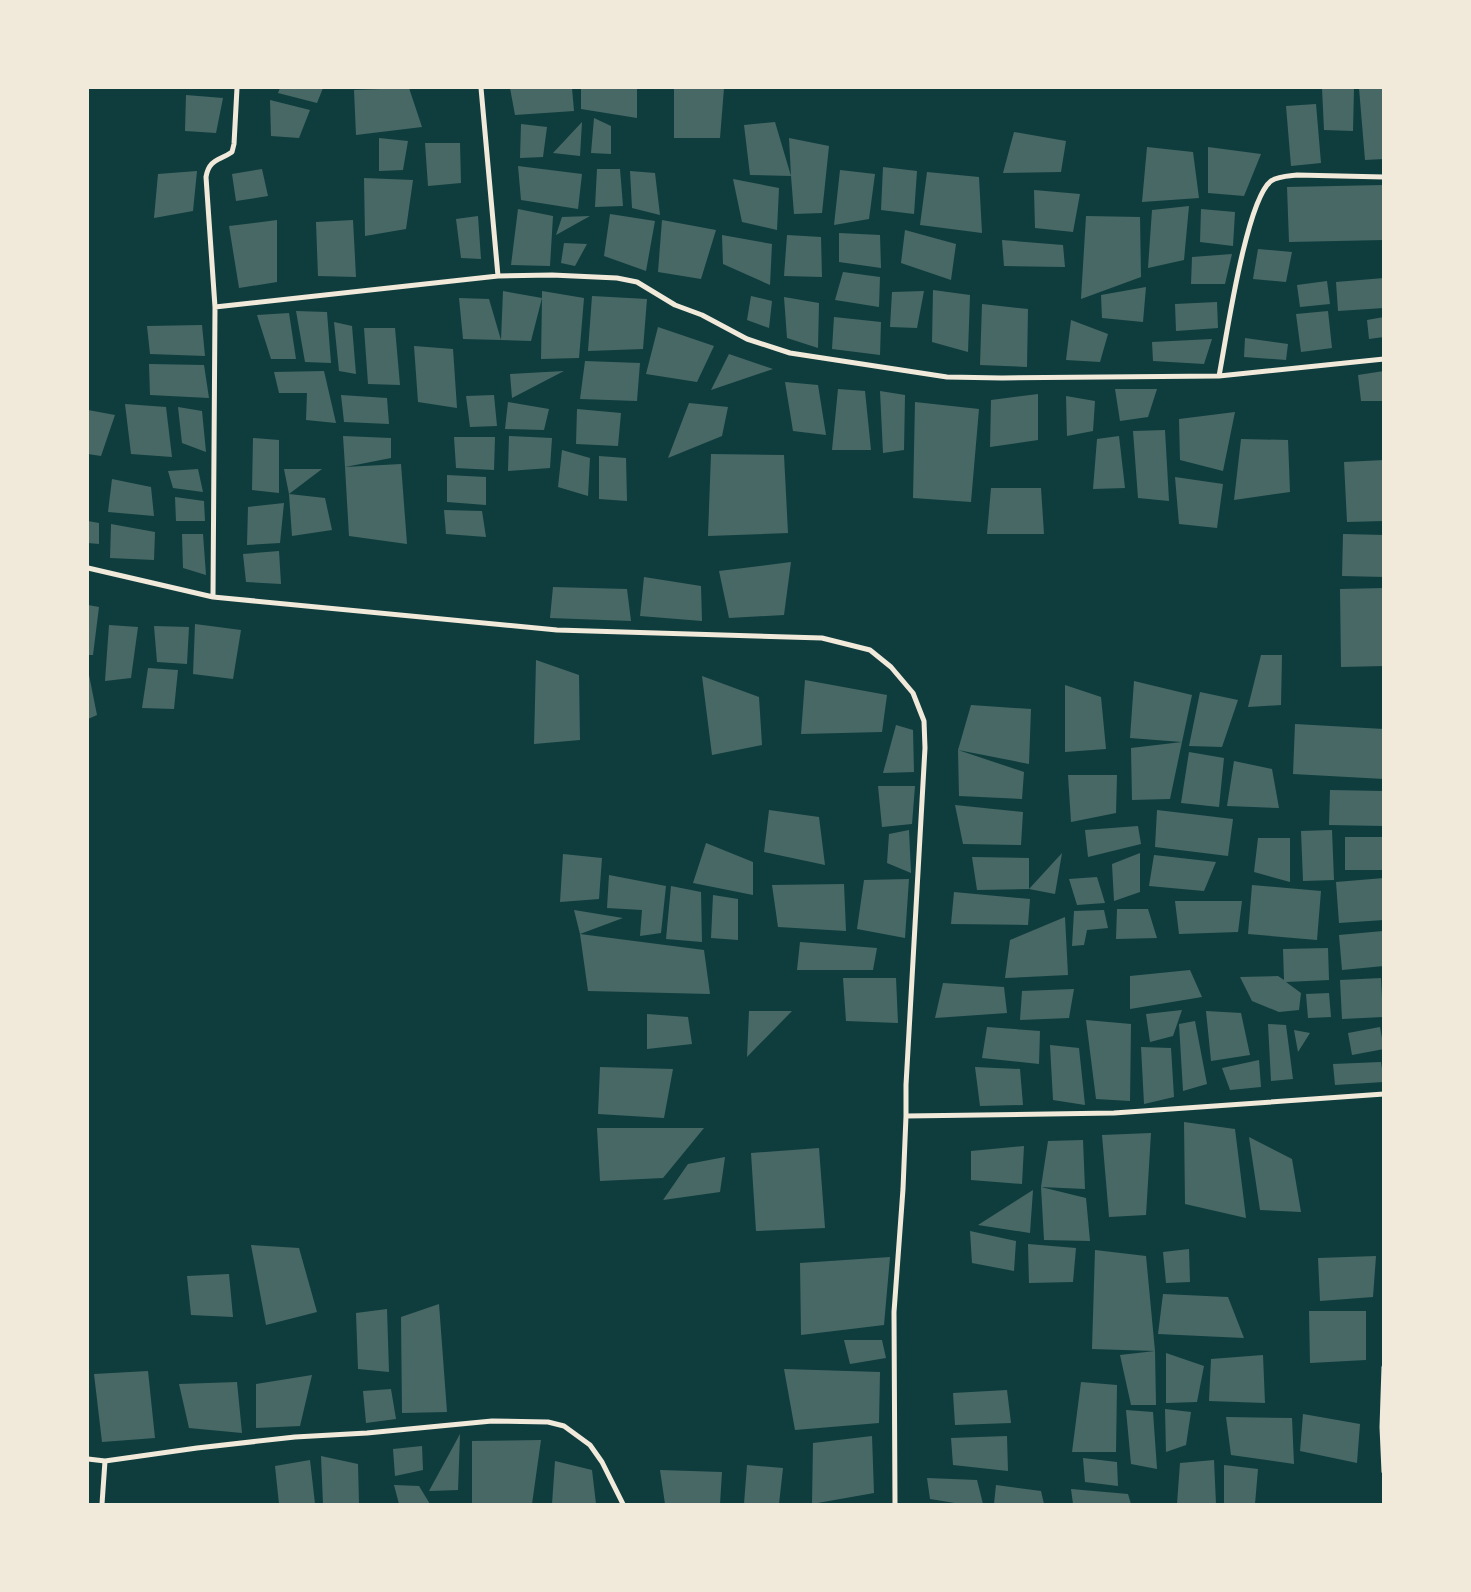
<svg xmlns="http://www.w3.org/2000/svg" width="1471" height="1592" viewBox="0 0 1471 1592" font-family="'PT Sans',sans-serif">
	<rect width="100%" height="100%" fill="#0f3d3e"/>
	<path fill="#486865" d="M280,88H323L317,103L278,93Z
		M409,88L422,127L356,135L354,90Z
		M510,88H572L574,111L515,115Z
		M581,88H637V118L581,109Z
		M674,88H724L720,138H674Z
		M1322,88H1354L1353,131L1324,130Z
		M1359,88H1384V159L1365,160Z
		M186,95L223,98L216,133L185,131Z
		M270,100L310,110L299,138L271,136Z
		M1316,104L1321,163L1291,166L1286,106Z
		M594,118L611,126V154L591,153Z
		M582,122L580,156L553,153Z
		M775,122L791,176L789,138L829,146L822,213L794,214L791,176L750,175L744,125Z
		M521,124L547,127L543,157L520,158Z
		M1014,132L1066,141L1061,172L1003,173Z
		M379,138L408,141L403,170L379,171Z
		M425,143H460L461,183L428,186Z
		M1147,147L1193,152L1199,198L1142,202Z
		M1208,147L1261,154L1244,196L1208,193Z
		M518,166L582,174L578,209L521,200Z
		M883,167L917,171L914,214L881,210Z
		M262,169L268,196L236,201L232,174Z
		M597,169H620L623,206L595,207Z
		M840,170L875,174L869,219L834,225Z
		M197,171L193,211L154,218L158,174Z
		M630,171L655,173L660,215L632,208Z
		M927,172L979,177L982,233L920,225Z
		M364,178L413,180L406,229L365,236Z
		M733,179L779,188L777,230L742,222Z
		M1384,185V240L1289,242L1287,187Z
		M1034,190L1080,194L1073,232L1035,228Z
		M1189,206L1184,260L1148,268L1152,210Z
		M518,209L553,216L550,266L511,265Z
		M1201,209L1235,212L1233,246L1200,242Z
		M610,214L655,221L646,271L604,256Z
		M478,216L481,259L461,258L456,219Z
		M590,216L556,235L562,217Z
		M1086,216L1140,217L1141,277L1081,299Z
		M277,220V282L239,288L229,226Z
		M353,220L356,277L318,276L316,222Z
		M662,220L716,230L701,279L658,272Z
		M905,230L956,244L951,280L901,263Z
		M839,233L880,235L881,268L839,262Z
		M722,235L772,244L770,285L723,264Z
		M787,235L821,237L822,277L784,276Z
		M1002,240L1063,245L1065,267L1004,266Z
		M564,243L587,244L575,266L561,263Z
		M1258,249L1292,252L1286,282L1253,279Z
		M1232,254L1225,284H1191L1192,257Z
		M843,272L880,277L879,307L835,300Z
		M1384,278V308L1338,311L1336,282Z
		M1327,281L1330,304L1300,307L1297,285Z
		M1146,287L1143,322L1102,318L1101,295Z
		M933,290L970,295L968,352L932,342Z
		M503,291L542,298V291L584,298L579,358L541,359L542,298L531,341L501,340Z
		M924,291L917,328L890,327L892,292Z
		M592,296L647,299L643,349L588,351Z
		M751,296L772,301L769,328L747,320Z
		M784,297L819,303L818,348L787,338Z
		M459,298L489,299L501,340L463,339Z
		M1217,302L1218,328L1176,331L1175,304Z
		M982,304L1028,309L1027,367L980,365Z
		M296,311L327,312L331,363L305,362Z
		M1328,311L1332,348L1301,352L1296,314Z
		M289,313L296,359H271L257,315Z
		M834,317L881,322L880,355L832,349Z
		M1384,317V337L1369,339L1367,320Z
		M1071,320L1108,334L1100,362L1066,360Z
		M334,322L352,326L356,374L339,371Z
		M202,325L205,356L150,354L147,326Z
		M658,327L714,346L697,382L646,374Z
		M364,328H395L400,385L368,384Z
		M1245,338L1288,344L1286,360L1244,357Z
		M1212,339L1204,364L1153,361L1152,342Z
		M414,346L453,349L457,408L418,402Z
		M729,354L773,369L711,390Z
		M585,361L640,363L637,401L580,399Z
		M149,364L204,365L209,398L150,395Z
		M324,371L336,423L306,420L307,393H279L274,372Z
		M564,371L512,398L510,374Z
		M1384,371V401H1361L1358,375Z
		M785,382L818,385L826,435L793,431Z
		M838,389L865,391L871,450H832Z
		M1115,389H1157L1148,417L1120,421Z
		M880,391L905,395L904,450L883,453Z
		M1038,394V440L990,447L991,400Z
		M341,395L387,398L389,424L344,422Z
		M494,395L497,426L470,427L466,396Z
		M1066,396L1095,401L1093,431L1067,436Z
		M508,402L549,409L544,430L505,429Z
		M915,402L979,409L971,502L913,498Z
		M689,403L728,407L722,436L668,458Z
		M125,404L166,407L172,457L131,454Z
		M178,407L202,411L206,452L182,443Z
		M577,409L621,413L618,446L576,444Z
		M88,410L115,415L101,456L88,454Z
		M1235,412L1223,471L1180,460L1179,419Z
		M1165,430L1169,501L1138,498L1133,431Z
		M343,436L391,438V458L345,467Z
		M509,436L552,438L550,468L508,471Z
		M1119,436L1125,488L1093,489L1097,439Z
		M454,437H495L494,470L456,468Z
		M253,438L279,440V493L252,490Z
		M1241,439L1288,440L1290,492L1234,500Z
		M562,450L590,458L588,496L558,487Z
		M711,454L784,455L788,533L708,536Z
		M599,456L626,458L627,501L599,499Z
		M1384,460V521L1347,522L1344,462Z
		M401,464L407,544L349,536L345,467Z
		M198,469L203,492L173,488L168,471Z
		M284,469H322L289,494L325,498L332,530L292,536L289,494Z
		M447,475L486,477V505L447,502Z
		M1175,477L1223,484L1217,528L1179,524Z
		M112,479L151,487L154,516L108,512Z
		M991,488H1041L1044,534H987Z
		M175,497L204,501L205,521H176Z
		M284,503L280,543L247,545L248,507Z
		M444,510L482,511L486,537L446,534Z
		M88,521L99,523V544L88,543Z
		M111,524L155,532L154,560L110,558Z
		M182,534H203L206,575L183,568Z
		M1343,534L1384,535V577L1342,576Z
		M279,551L281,584L246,582L243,554Z
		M791,562L784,615L729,618L719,571Z
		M644,577L701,586L702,621L640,616Z
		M553,587L627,589L631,621L550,618Z
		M1384,588V666L1341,667L1340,589Z
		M88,605L99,607L93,655H88Z
		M195,624L241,630L233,679L193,674Z
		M109,625L138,627L131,678L105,681Z
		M154,626L189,627L187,664L157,662Z
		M1261,655H1282L1281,705L1248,707Z
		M536,660L579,675L580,740L534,744Z
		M148,668L178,670L174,709L142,708Z
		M88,675H89L97,715L88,719Z
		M702,676L759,697L762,745L712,755Z
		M805,680L887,695L882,732L801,734Z
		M1134,681L1192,695L1182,742L1130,738Z
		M1065,685L1101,697L1106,749L1065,752Z
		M1200,692L1238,700L1222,747L1189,746Z
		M971,705L1031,709L1029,764L958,750Z
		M1295,724L1384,729V779L1293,774Z
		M896,725L913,730L914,772L883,773Z
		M1182,742L1170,799L1132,800L1131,748Z
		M958,750L1024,772L1022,799L959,796Z
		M1189,752L1224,758L1219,807L1181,803Z
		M1234,761L1272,769L1279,808L1227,806Z
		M1068,775H1117L1116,813L1071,822Z
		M878,786H915L912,824L882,827Z
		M1330,790L1384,791V826L1329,825Z
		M955,805L1023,812L1021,845L963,844Z
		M769,810L819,817L825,865L764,852Z
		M1157,810L1233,819L1228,856L1155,847Z
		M1138,826L1141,844L1088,857L1085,830Z
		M909,830L911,873L887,863L889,834Z
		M1332,830L1334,880L1303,881L1301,831Z
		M1345,837H1384V870H1345Z
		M1258,838H1290V882L1254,872Z
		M706,843L753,862V895L693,883Z
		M1062,853L1055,894L1029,889L977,890L972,857L1029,858V889Z
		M1140,853V892L1114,901L1112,864Z
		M563,854L602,858L599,899L560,902Z
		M1154,855L1216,862L1204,891L1149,886Z
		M609,875L666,886L661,933L640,936L642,910L607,908Z
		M1097,877L1105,903L1077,905L1069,879Z
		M1384,878V920L1339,923L1336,882Z
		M909,879L905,938L857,929L864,880Z
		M844,884L846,931L778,927L772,885Z
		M1252,885L1321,891L1317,940L1248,934Z
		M671,886L701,892L702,942L666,939Z
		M954,892L1030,899L1028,925L951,924Z
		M713,895L738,899V940L711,938Z
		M1175,901H1242L1238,932L1179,934Z
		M1117,909H1148L1157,938L1116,939Z
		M574,910L623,918L580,934Z
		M1104,910L1108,928L1087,930L1084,945L1072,946L1074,911Z
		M1065,917L1068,975L1005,978L1010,940Z
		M1383,931L1384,966L1342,970L1339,935Z
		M580,934L704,950L710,994L588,991Z
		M800,942L877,948L873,970H797Z
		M1328,948L1329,980L1286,982L1301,993L1299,1010L1279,1012L1252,1001L1240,977L1278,976L1284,980L1283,949Z
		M1190,970L1202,997L1130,1009V976Z
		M843,978H896L898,1023L846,1021Z
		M1381,978L1383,1017L1342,1019L1340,980Z
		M943,983L1004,987L1007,1013L935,1018Z
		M1074,989L1069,1018L1020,1020L1022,991Z
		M1329,993L1331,1017L1308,1018L1306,994Z
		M1182,1010L1173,1036L1150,1042L1146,1014Z
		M749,1011H792L747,1057Z
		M1206,1011L1241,1013L1250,1055L1211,1061Z
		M647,1014L688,1017L692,1044L647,1049Z
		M1086,1020L1131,1024L1130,1101L1096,1099Z
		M1195,1021L1207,1084L1183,1091L1179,1024Z
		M1268,1024L1286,1025L1293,1079L1271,1081Z
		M987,1027L1040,1031L1039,1064L982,1058Z
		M1380,1027L1384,1049L1352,1055L1348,1033Z
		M1294,1030L1310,1033L1298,1052Z
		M1050,1045L1079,1048L1085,1105L1053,1100Z
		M1141,1047L1171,1048L1174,1097L1144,1104Z
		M1259,1060L1261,1087L1230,1090L1222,1068Z
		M1381,1062L1384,1082L1335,1085L1333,1064Z
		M600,1067L673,1069L664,1118L598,1114Z
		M975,1067L1020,1069L1023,1105L980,1106Z
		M1184,1122L1235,1129L1246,1218L1185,1204Z
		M597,1128H704L663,1178L600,1181Z
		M1151,1133L1146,1215L1109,1217L1102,1135Z
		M1249,1137L1292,1159L1301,1212L1260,1210Z
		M1083,1140L1085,1189L1041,1187L1048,1141Z
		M1024,1146L1022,1184L971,1180V1151Z
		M819,1148L825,1228L756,1231L751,1153Z
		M725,1157L720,1192L663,1200L688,1164Z
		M1041,1187L1086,1198L1090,1241L1044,1240Z
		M1033,1190L1030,1233L978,1225Z
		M970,1231L1016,1241L1014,1271L972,1263Z
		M1028,1244L1076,1248L1073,1282L1029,1283Z
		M251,1245L299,1248L317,1312L266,1325Z
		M1189,1249L1190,1282L1166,1283L1163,1252Z
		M1095,1250L1146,1256L1155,1351L1092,1349Z
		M1376,1256L1373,1297L1320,1301L1318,1258Z
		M890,1257L884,1325L801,1335L800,1263Z
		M229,1274L233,1317L191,1315L187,1276Z
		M1163,1294L1228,1297L1244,1338L1158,1334Z
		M439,1304L447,1412L402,1413L401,1317Z
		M387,1309L389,1372L358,1369L356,1313Z
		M1309,1311H1366V1360L1310,1363Z
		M844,1340H882L886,1358L850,1364Z
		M1155,1351L1156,1405H1131L1120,1355Z
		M1166,1353L1204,1366L1197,1402L1166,1403Z
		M1263,1355L1265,1403L1209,1401L1211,1359Z
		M784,1369L880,1372L879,1423L795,1430Z
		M148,1371L155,1438L102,1442L94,1374Z
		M312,1375L300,1426L256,1428V1384Z
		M237,1382L242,1433L189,1428L179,1384Z
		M1081,1382L1117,1385L1116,1452H1072Z
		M391,1389L396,1419L366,1423L363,1391Z
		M1007,1390L1011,1423L955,1425L953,1393Z
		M1165,1409L1191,1412L1186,1445L1166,1452Z
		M1126,1410L1153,1412L1157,1469L1131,1464Z
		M1303,1414L1360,1424L1357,1463L1300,1451Z
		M1226,1417L1292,1418L1294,1464L1231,1455Z
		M460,1434L458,1490L429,1491Z
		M872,1436L874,1493L812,1504L813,1443Z
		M1007,1436L1008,1471L953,1465L951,1438Z
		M541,1440L532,1504H472V1441Z
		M422,1446L423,1470L395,1476L393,1449Z
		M321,1456L358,1464L359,1504H323Z
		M1083,1458L1117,1462L1118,1486L1085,1482Z
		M310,1460L315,1504H279L275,1466Z
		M1214,1460L1216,1504H1177L1180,1463Z
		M555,1461L592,1470L596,1504H552Z
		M747,1465L783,1468L779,1504H744Z
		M1224,1465L1258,1469L1255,1504H1224Z
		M660,1470L722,1472L720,1504H665Z
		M927,1478L977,1480L983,1504H961L930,1499Z
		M394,1485L419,1486L430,1504H399Z
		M996,1485L1041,1491L1044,1504H994Z
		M1071,1489L1128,1494L1131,1504H1073Z"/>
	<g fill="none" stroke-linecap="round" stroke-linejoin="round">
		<path stroke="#f1e9da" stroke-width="5" d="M481,88L498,276
			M215,307L498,276L552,275L617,278L637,282L675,305L702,315L747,339L790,353L947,377L1002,378L1219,376L1384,359
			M1219,376C1226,340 1246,200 1271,181C1278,176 1288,176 1297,175L1384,177
			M88,568L213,597L557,630L822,638L870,650L891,667L913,693L924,721L925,748L906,1085V1116L1114,1113L1384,1094
			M213,597L215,307L206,177C209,159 219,161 232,152L234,144L237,88
			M1384,1367L1382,1427L1384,1472
			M88,1459L105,1461L197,1448L295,1437L367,1433L492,1421L548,1422L564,1426L590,1445L602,1462L623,1504
			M102,1504L105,1461
			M895,1504L894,1312L903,1189L906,1116"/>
	</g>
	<rect width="1471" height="1592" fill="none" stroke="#f1e9da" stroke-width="178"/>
</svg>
